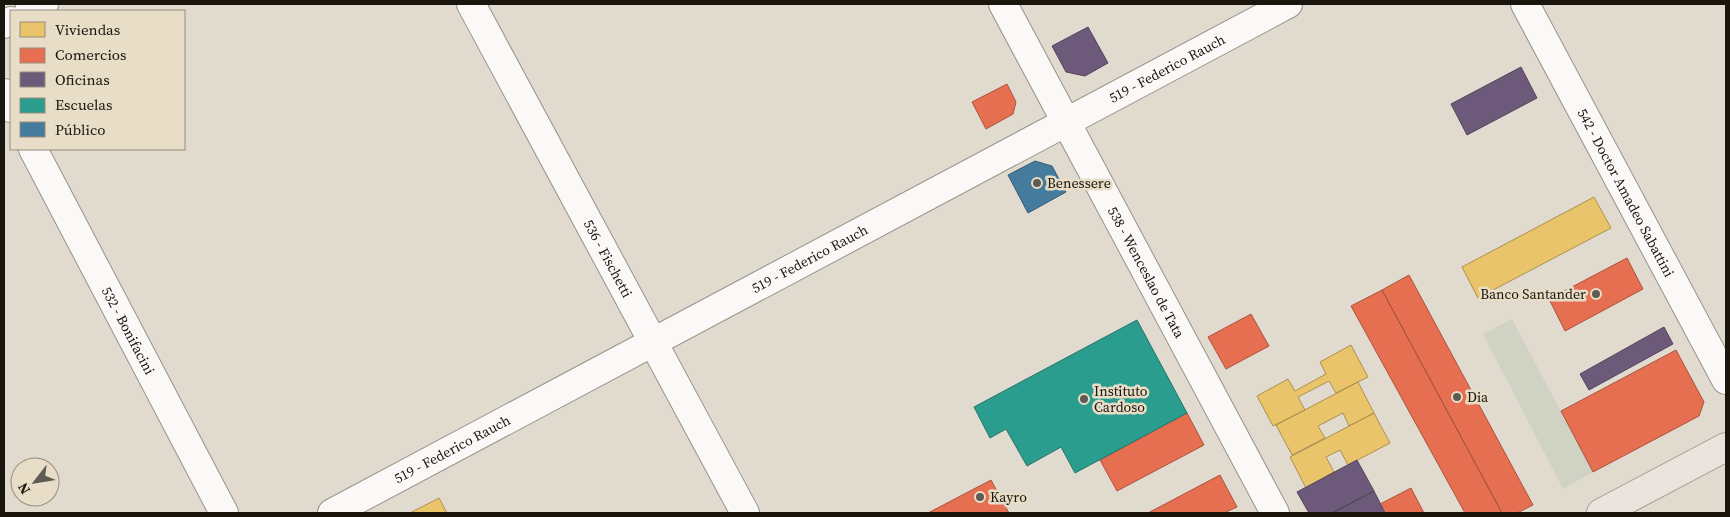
<svg xmlns="http://www.w3.org/2000/svg" width="1730" height="517" viewBox="0 0 1730 517" font-family="'Source Serif 4',serif">
	<rect width="100%" height="100%" fill="#e0dacf"/>
	<path fill="#d0d3c4" d="M1512,319L1593,472L1563,489L1483,334Z"/>
	<path fill="#e9c46a" stroke="#ab904e" d="M1594,197L1611,228L1478,298L1462,267Z
		M1351,345L1368,377L1336,393L1329,381L1298,397L1305,410L1273,426L1257,396L1288,379L1295,391L1326,374L1320,362Z
		M1358,382L1374,413L1349,426L1343,413L1318,426L1325,438L1292,455L1276,425Z
		M1374,413L1390,443L1348,465L1340,450L1326,457L1334,472L1306,488L1290,457Z
		M439,498L447,513H410Z"/>
	<path fill="#e76f51" stroke="#aa543d" d="M1007,84L1016,102L1013,114L986,129L972,102Z
		M1627,258L1643,289L1565,331L1549,299Z
		M1409,275L1533,505L1517,513H1502L1382,290Z
		M1382,290L1502,513H1465L1351,306Z
		M1251,314L1269,346L1226,369L1208,337Z
		M1676,350L1704,402L1699,416L1593,472L1561,411Z
		M1187,413L1204,445L1117,491L1100,460Z
		M1220,475L1237,507L1224,513H1148Z
		M991,480L1009,513H928Z
		M1411,488L1424,513H1385L1380,504Z"/>
	<path fill="#6d597a" stroke="#54455a" d="M1088,27L1108,63L1085,76L1066,72L1052,46Z
		M1521,67L1537,98L1467,135L1451,104Z
		M1664,327L1673,344L1589,390L1580,374Z
		M1357,460L1374,491L1332,513H1309L1297,492Z
		M1374,491L1385,513H1332Z"/>
	<path fill="#2a9d8f" stroke="#257468" d="M1137,320L1187,413L1075,473L1061,447L1027,466L1006,429L990,438L974,407Z"/>
	<path fill="#457b9d" stroke="#385d72" d="M1035,161L1052,166L1066,192L1028,213L1008,175Z"/>
	<g fill="none" stroke-linecap="round" stroke-linejoin="round">
		<g stroke="#98938a" stroke-width="30">
			<g id="minor">
				<path id="s1" d="M471,4L745,513"/>
				<path id="s2" d="M1003,4L1275,513"/>
				<path id="s3" d="M1525,4L1726,380"/>
				<path d="M29,11L44,4"/>
				<path d="M4,24L11,21"/>
				<path d="M4,93L11,108"/>
				<path id="s4" d="M33,149L224,513"/>
				<path id="s5" d="M332,513L1288,4"/>
			</g>
		</g>
		<g stroke="#a89b90" stroke-width="30">
			<path id="major" d="M1601,513L1726,447"/>
		</g>
		<use href="#minor" stroke="#faf9f8" stroke-width="28"/>
		<use href="#major" stroke="#eae3de" stroke-width="28"/>
	</g>
	<g fill="#5f5b52" stroke="#e8ddc7" stroke-width="2">
		<circle cx="1037" cy="183" r="5"/>
		<circle cx="1596" cy="294" r="5"/>
		<circle cx="1457" cy="397" r="5"/>
		<circle cx="1084" cy="399" r="5"/>
		<circle cx="980" cy="497" r="5"/>
	</g>
	<g text-anchor="middle" dominant-baseline="central" stroke-width="5" stroke-linejoin="round" paint-order="stroke">
		<g font-size="14" fill="#1a160e" stroke="#e8ddc7">
			<text stroke="none"><textPath href="#s5" startOffset="946">519 - Federico Rauch</textPath></text>
			<text stroke="none"><textPath href="#s3" startOffset="214">542 - Doctor Amadeo Sabattini</textPath></text>
			<text stroke="none"><textPath href="#s5" startOffset="541">519 - Federico Rauch</textPath></text>
			<text stroke="none"><textPath href="#s1" startOffset="289">536 - Fischetti</textPath></text>
			<text stroke="none"><textPath href="#s2" startOffset="304">538 - Wenceslao de Tata</textPath></text>
			<text stroke="none"><textPath href="#s4" startOffset="205">532 - Bonifacini</textPath></text>
			<text stroke="none"><textPath href="#s5" startOffset="136">519 - Federico Rauch</textPath></text>
		</g>
		<g font-size="14" fill="#1a160e" stroke="#e8ddc7" text-anchor="start">
			<text x="1047" y="183">Benessere</text>
			<text x="1586" y="294" text-anchor="end">Banco Santander</text>
			<text x="1094" y="391">Instituto<tspan x="1094" dy="16">Cardoso</tspan></text>
			<text x="1467" y="397">Dia</text>
			<text x="990" y="497">Kayro</text>
		</g>
	</g>
	<rect width="1730" height="517" fill="none" stroke="#1a160e" stroke-width="10"/>
	<rect x="10" y="10" width="175" height="140" fill="#e8ddc7" stroke="#968d7d"/>
	<rect x="20" y="22" width="25" height="15" fill="#e9c46a" stroke="#968d7d"/>
	<text x="55" y="35" font-size="15" fill="#1a160e">Viviendas</text>
	<rect x="20" y="48" width="25" height="15" fill="#e76f51" stroke="#968d7d"/>
	<text x="55" y="60" font-size="15" fill="#1a160e">Comercios</text>
	<rect x="20" y="72" width="25" height="15" fill="#6d597a" stroke="#968d7d"/>
	<text x="55" y="85" font-size="15" fill="#1a160e">Oficinas</text>
	<rect x="20" y="98" width="25" height="15" fill="#2a9d8f" stroke="#968d7d"/>
	<text x="55" y="110" font-size="15" fill="#1a160e">Escuelas</text>
	<rect x="20" y="122" width="25" height="15" fill="#457b9d" stroke="#968d7d"/>
	<text x="55" y="135" font-size="15" fill="#1a160e">Público</text>
	<g transform="translate(35 482) rotate(239)"><circle r="24" fill="#e8ddc7" stroke="#968d7d"/>
	<path d="M0-4L9 19L0 12L-9 19Z" fill="#5f5b52"/>
	<text y="-8" font-size="14" font-weight="bold" text-anchor="middle" fill="#1a160e">N</text>
	</g>
</svg>
